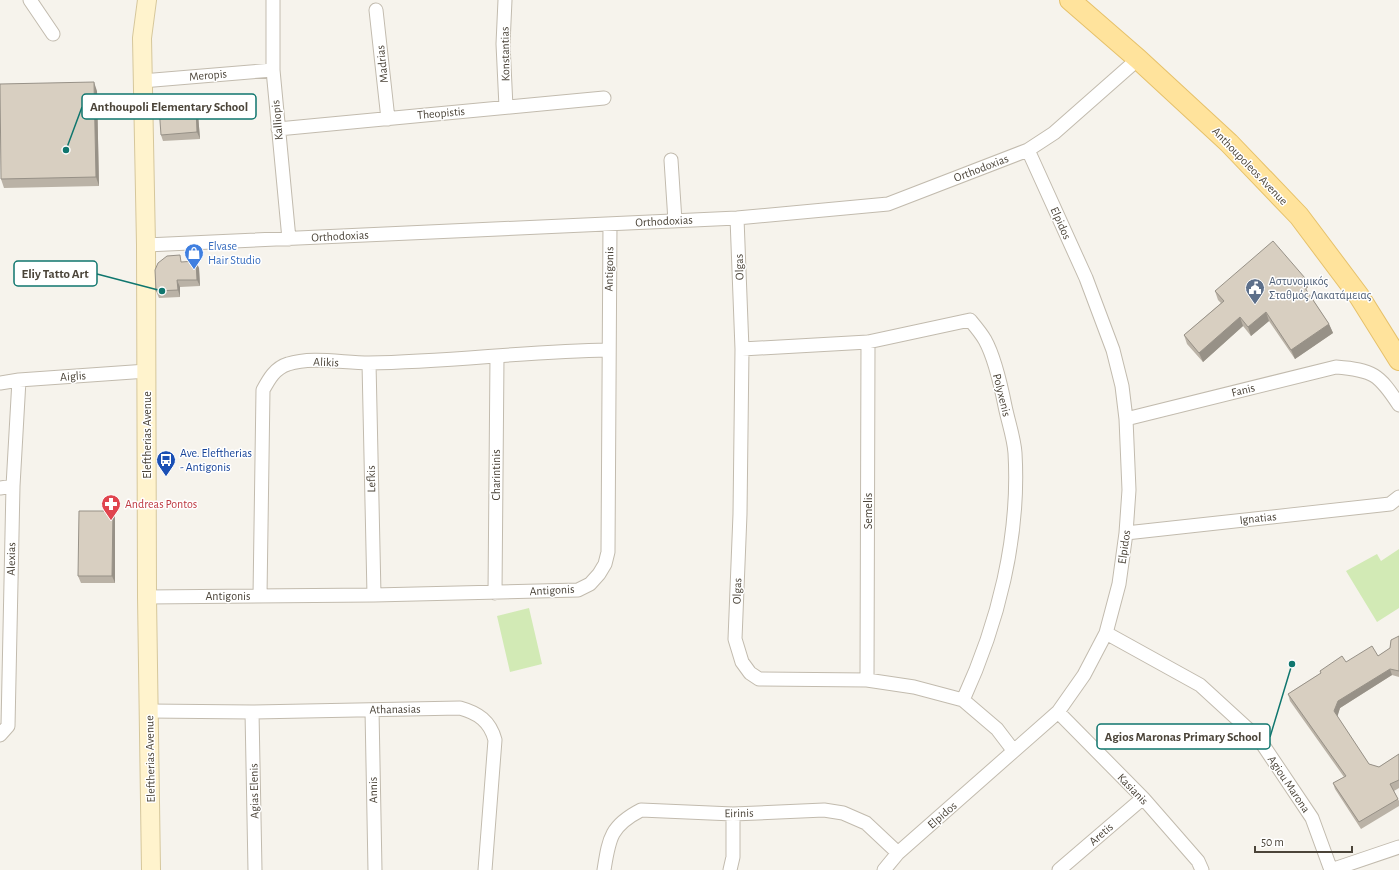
<svg xmlns="http://www.w3.org/2000/svg" width="1399" height="870" viewBox="0 0 1399 870" font-family="'Alegreya Sans',sans-serif">
	<rect width="100%" height="100%" fill="#f6f3ec"/>
	<path fill="#d2eab5" d="M1399,549V608L1377,622L1346,571L1377,554L1381,561Z
		M529,608L542,664L510,672L497,616Z"/>
	<g fill="none" stroke-linecap="round" stroke-linejoin="round">
		<g stroke="#c2bbae" stroke-width="15">
			<path id="street" d="M30,0L53,34
				M273,0V70L289,239
				M505,0L503,44L506,107
				M376,10L388,119
				M142,81L273,70
				M278,129L604,98
				M671,160L675,221
				M737,218L742,349L740,514L735,639L742,662L750,673L759,679L867,680L914,687L963,700L997,729L1013,750
				M146,245L737,218L888,204L1028,150L1054,133L1138,59
				M742,349L868,342L970,320C975,326 981,333 985,340C995,358 1001,386 1005,406C1008,421 1014,438 1015,453C1020,537 998,624 963,700
				M369,363L374,595
				M0,383L19,380L147,371
				M1126,419L1336,367C1373,370 1379,374 1399,405
				M0,488L13,486
				M1126,533L1390,504L1399,497
				M495,593L497,357
				M260,596L263,390C269,379 275,368 288,364C312,356 343,363 369,363C449,362 528,351 608,350
				M147,597L374,595L578,590L590,584L599,574L605,564L608,552L610,224
				M1106,633L1200,685L1259,739L1312,818L1331,870
				M867,680L868,342
				M372,710L375,870
				M149,711L252,712L460,708C478,713 490,721 495,740L485,870
				M252,712L255,870
				M1058,712L1143,798L1198,861L1202,870
				M0,735L8,726L13,486L19,380
				M604,870C609,839 610,826 641,810L733,814L824,810L843,813L866,823L898,853
				M730,870L733,857V814
				M884,870L898,853L1058,712L1084,675L1106,633L1119,584L1126,533L1129,490L1126,419L1122,386L1113,350L1086,278L1028,150
				M1059,870L1143,798
				M1331,870L1399,847"/>
		</g>
		<g stroke="#d6c79b" stroke-width="20">
			<path id="secondary" d="M147,0L142,38L146,245L147,597L151,870"/>
		</g>
		<g stroke="#e6c16a" stroke-width="22">
			<path id="primary" d="M1070,0L1138,59L1229,143L1299,216L1359,296L1399,360"/>
		</g>
		<use href="#street" stroke="#fff" stroke-width="13"/>
		<use href="#secondary" stroke="#fff3cd" stroke-width="18"/>
		<use href="#primary" stroke="#ffe39c" stroke-width="20"/>
	</g>
	<path fill="#bab2a6" d="M97,91L99,186L4,188L1,179Z
		M166,98L203,103V114H198L200,139L163,141L161,135Z
		M183,262L199,268L200,286L180,287V297L159,298L156,291Z
		M1305,278L1308,287L1306,289L1329,324L1333,333L1295,359L1269,321L1251,336L1243,326L1203,362L1187,344L1184,335L1221,303L1218,300L1215,291Z
		M115,518V583H81L78,576Z
		M1399,636V677L1392,675L1340,708L1337,716L1369,764L1379,767L1399,754V788L1394,791L1399,801V806L1361,829L1335,789L1333,783L1344,777L1290,701L1288,694L1321,673L1320,671L1346,662L1378,656L1390,648Z"/>
	<path fill="#979187" d="M94,82L97,91L99,186L96,177Z
		M200,96L203,103V114L201,107Z
		M196,107L198,114L200,139L197,132Z
		M196,261L199,268L200,286L197,280Z
		M1305,278L1308,287L1304,291L1301,282Z
		M177,280L180,287V297L178,290Z
		M1266,312L1269,321L1251,336L1248,327Z
		M1240,317L1243,326L1203,362L1199,353Z
		M1329,324L1333,333L1295,359L1291,350Z
		M113,511L115,518V583L112,576Z
		M1390,669L1392,675L1340,708L1337,718L1334,711L1338,701Z"/>
	<path fill="#d8cfc1" stroke="#979187" d="M94,82L96,177L1,179L0,84Z
		M200,96L201,107H196L197,132L161,135L159,107L161,101L166,98Z
		M1273,241L1305,278L1301,282L1329,324L1291,350L1266,312L1248,327L1240,317L1199,353L1184,335L1224,301L1215,291Z
		M180,255L181,262L196,261L197,280H177L178,290L156,291L155,270L158,263L167,256Z
		M79,511H113L112,576H78Z
		M1399,636V671L1390,669L1338,701L1334,711L1369,764L1379,767L1399,754V780L1390,784L1398,799L1359,822L1333,783L1346,776L1288,694L1321,673L1320,671L1342,656L1346,662L1372,646L1378,656L1390,648L1391,640Z"/>
	<defs>
		<g id="shop-pin" transform="scale(1)"><path d="M0 17L-7.5 6A9.5 9.5 0 1 1 7.5 6Z" fill="#3f7fe0" stroke="#fff"/><path d="M-5-2.5h2.3a2.7 3.5 0 0 1 5.4 0H5L5.5 6h-11ZM-1.5-2.5h3a1.5 2.3 0 0 0-3 0Z" fill="#fff"/></g>
		<g id="civic-pin" transform="scale(1)"><path d="M0 17L-7.5 6A9.5 9.5 0 1 1 7.5 6Z" fill="#5c6f8a" stroke="#fff"/><path d="M-.6-6.5H3V-4.5H.6V-3L4-1V1h2V6H-6V1h2V-1L-.6-3ZM-1.2 2.5V6h2.4V2.5Z" fill="#fff"/></g>
		<g id="bus-pin" transform="scale(1)"><path d="M0 17L-7.5 6A9.5 9.5 0 1 1 7.5 6Z" fill="#1a4fb4" stroke="#fff"/><path d="M-5-6H5V4H4V6H2V4H-2V6H-4V4H-5ZM-3.5-4V0h7V-4ZM-3.5 1.2v1.5H-2V1.2ZM2 1.2v1.5H3.5V1.2Z" fill="#fff"/></g>
		<g id="pharmacy-pin" transform="scale(1)"><path d="M0 17L-7.5 6A9.5 9.5 0 1 1 7.5 6Z" fill="#e0444e" stroke="#fff"/><path d="M-2-6h4v4h4v4h-4v4h-4v-4h-4v-4h4Z" fill="#fff"/></g>
	</defs>
	<g fill-rule="evenodd">
		<use href="#shop-pin" x="194" y="253"/>
		<use href="#civic-pin" x="1255" y="288"/>
		<use href="#bus-pin" x="166" y="460"/>
		<use href="#pharmacy-pin" x="111" y="504"/>
	</g>
	<g text-anchor="middle" dominant-baseline="central" stroke-width="3" stroke-linejoin="round" paint-order="stroke">
		<g font-size="12" fill="#4b4439" stroke="#fff">
			<text transform="translate(505 54) rotate(-91)">Konstantias</text>
			<text transform="translate(382 64) rotate(-96)">Madrias</text>
			<text transform="translate(208 75) rotate(-5)">Meropis</text>
			<text transform="translate(441 113) rotate(-5)">Theopistis</text>
			<text transform="translate(277 120) rotate(-95)">Kalliopis</text>
			<text transform="translate(1250 166) rotate(46)">Anthoupoleos Avenue</text>
			<text transform="translate(981 168) rotate(-21)">Orthodoxias</text>
			<text transform="translate(664 221) rotate(-3)">Orthodoxias</text>
			<text transform="translate(1061 223) rotate(66)">Elpidos</text>
			<text transform="translate(340 236) rotate(-3)">Orthodoxias</text>
			<text transform="translate(739 267) rotate(-92)">Olgas</text>
			<text transform="translate(609 269) rotate(-89)">Antigonis</text>
			<text transform="translate(326 362) rotate(2)">Alikis</text>
			<text transform="translate(73 376) rotate(-4)">Aiglis</text>
			<text transform="translate(1243 390) rotate(-14)">Fanis</text>
			<text transform="translate(1002 395) rotate(76)">Polyxenis</text>
			<text transform="translate(147 435) rotate(-90)">Eleftherias Avenue</text>
			<text transform="translate(496 475) rotate(-90)">Charintinis</text>
			<text transform="translate(371 479) rotate(-91)">Lefkis</text>
			<text transform="translate(868 511) rotate(-90)">Semelis</text>
			<text transform="translate(1258 518) rotate(-6)">Ignatias</text>
			<text transform="translate(1124 547) rotate(-82)">Elpidos</text>
			<text transform="translate(11 559) rotate(-89)">Alexias</text>
			<text transform="translate(552 590) rotate(-3)">Antigonis</text>
			<text transform="translate(737 591) rotate(-88)">Olgas</text>
			<text x="228" y="596">Antigonis</text>
			<text transform="translate(395 709) rotate(-1)">Athanasias</text>
			<text transform="translate(150 759) rotate(-91)">Eleftherias Avenue</text>
			<text transform="translate(1289 784) rotate(56)">Agiou Marona</text>
			<text transform="translate(1133 789) rotate(46)">Kasianis</text>
			<text transform="translate(373 790) rotate(-91)">Annis</text>
			<text transform="translate(254 791) rotate(-91)">Agias Elenis</text>
			<text transform="translate(739 813) rotate(-1)">Eirinis</text>
			<text transform="translate(942 815) rotate(-41)">Elpidos</text>
			<text transform="translate(1101 834) rotate(-41)">Aretis</text>
		</g>
		<g font-size="12" fill="#366cbe" stroke="#fff" text-anchor="start">
			<text x="208" y="246">Elvase<tspan x="208" dy="14">Hair Studio</tspan></text>
		</g>
		<g font-size="12" fill="#4e5e75" stroke="#fff" text-anchor="start">
			<text x="1269" y="281">Αστυνομικός<tspan x="1269" dy="14">Σταθμός Λακατάμειας</tspan></text>
		</g>
		<g font-size="12" fill="#164399" stroke="#fff" text-anchor="start">
			<text x="180" y="453">Ave. Eleftherias<tspan x="180" dy="14">- Antigonis</tspan></text>
		</g>
		<g font-size="12" fill="#be3a42" stroke="#fff" text-anchor="start">
			<text x="125" y="504">Andreas Pontos</text>
		</g>
	</g>
	<path fill="none" stroke="#0f766e" stroke-width="1.5" d="M66 150L82 107M162 291L97 274M1292 664L1270 737"/>
	<g fill="#0f766e" stroke="#fff" stroke-width="1.5">
		<circle cx="66" cy="150" r="4"/>
		<circle cx="162" cy="291" r="4"/>
		<circle cx="1292" cy="664" r="4"/>
	</g>
	<g fill="#fff" stroke="#0f766e" stroke-width="1.5">
		<rect x="82" y="94" width="174" height="25" rx="4"/>
		<rect x="14" y="261" width="83" height="25" rx="4"/>
		<rect x="1097" y="724" width="173" height="25" rx="4"/>
	</g>
	<g font-size="13" text-anchor="middle" font-weight="bold" fill="#4b4439">
		<text x="169" y="111">Anthoupoli Elementary School</text>
		<text x="55" y="278">Eliy Tatto Art</text>
		<text x="1183" y="741">Agios Maronas Primary School</text>
	</g>
	<path d="M1255 846v6h97v-6" fill="none" stroke="#4b4439" stroke-width="2"/>
	<text x="1261" y="846" font-size="12" fill="#4b4439" stroke="#ffffff" stroke-width="3" paint-order="stroke">50 m</text>
</svg>
